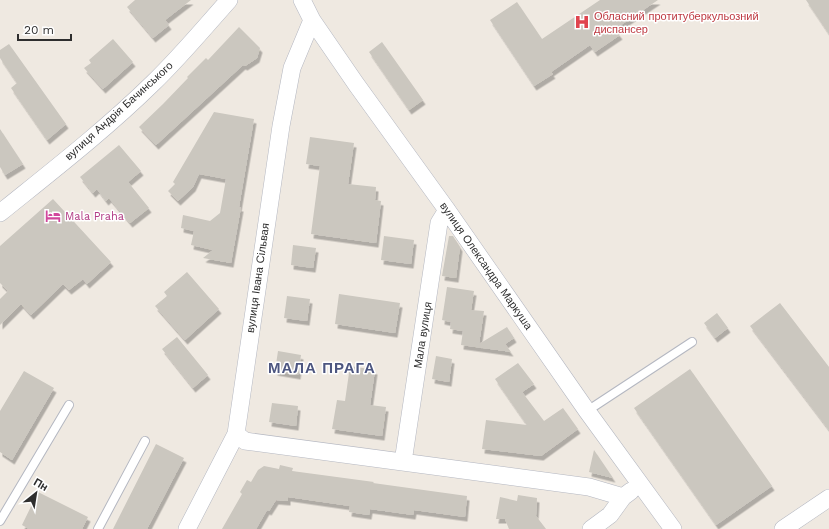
<svg xmlns="http://www.w3.org/2000/svg" width="829" height="529" viewBox="0 0 829 529" font-family="'Work Sans',sans-serif">
	<defs>
		<filter id="shadow"><feDropShadow dx="2.5" dy="4.5" stdDeviation="0" flood-color="#0004"/></filter>
	</defs>
	<rect width="100%" height="100%" fill="#efe9e1"/>
	<path fill="#cbc7bf" filter="url(#shadow)" d="M135,0H191L165,20L169,25L153,38L127,7Z
		M600,0H658L615,29L620,35L595,52L590,45L551,72L553,74L534,86L490,20L517,2L542,39Z
		M806,0H829V34Z
		M239,27L260,48L257,58L245,66L243,65L156,145L139,127L163,104L188,78L187,77L206,58L208,60Z
		M113,39L133,62L103,89L84,68L91,63L89,60Z
		M382,42L423,100L409,110L369,52Z
		M9,44L66,124L47,140L11,88L17,83L0,58V50Z
		M214,112L254,119L239,207H241L231,263L203,258L213,250L191,245L194,231L181,228L183,215L210,221L220,213L226,179L199,174L193,187L178,201L168,191L175,184L173,182Z
		M0,129L23,164L5,175L0,167Z
		M310,137L354,143L348,184L376,187L375,200L381,201L376,243L311,234L320,166L306,164Z
		M119,145L141,171L128,182L149,208L130,223L109,198L106,201L97,189L93,193L80,177Z
		M53,199L111,262L87,284L83,279L69,290L63,284L31,315L21,304L0,325V299L8,291L0,283V246Z
		M384,236L414,240L411,264L381,260Z
		M449,236H453L460,247L456,278L442,276Z
		M293,245L316,248L313,268L291,265Z
		M187,272L219,309L185,340L155,306L167,296L164,292Z
		M447,287L474,291L471,310L484,311L479,344L507,327L514,338L505,344L511,352L461,345L463,331L450,329L451,322L442,320Z
		M339,294L400,303L395,333L335,324Z
		M287,296L310,299L307,321L284,318Z
		M780,303L829,367V430L750,326Z
		M717,313L728,328L715,338L704,323Z
		M177,337L208,375L193,388L162,349Z
		M278,351L301,355L298,375L275,371Z
		M436,356L452,359L449,382L432,379Z
		M518,363L534,384L522,392L544,421L563,408L578,429L541,456L482,449L486,420L527,425L495,379Z
		M350,366L375,370L370,405L386,407L382,436L332,429L337,400L345,401Z
		M690,369L772,486L716,525L634,408Z
		M24,371L54,388L12,460L0,452V411Z
		M272,403L298,406L296,426L269,422Z
		M156,444L184,458L147,529H113Z
		M594,450L613,478L589,472Z
		M280,465L293,468L292,471L374,482L373,483L467,496L465,517L414,510L413,515L370,509L369,515L349,512L350,506L288,497V501L276,500L269,511L267,510L256,529H222L242,494L240,492L247,480L251,482L258,470L264,466L279,469Z
		M38,492L88,517L82,529H29L22,525Z
		M518,495L537,498L536,516L546,529H509L505,519H496L500,497L517,501Z"/>
	<g fill="none" stroke-linecap="round" stroke-linejoin="round">
		<g stroke="#b4b7c1" stroke-width="10">
			<path id="service" d="M587,411L692,342
				M0,521L69,405
				M98,529L145,441"/>
		</g>
		<g stroke="#b4b7c1" stroke-width="18">
			<path id="minor" d="M302,0L312,20L356,84L447,210L587,411L673,529
				M0,213C52,171 105,130 153,83C180,57 204,28 229,0
				M236,434L245,441L589,487L623,497
				M403,462L439,223L447,210
				M187,529L236,434L281,126L292,68L312,20
				M591,529L610,515L623,497L631,491
				M783,529L829,498"/>
		</g>
		<use href="#service" stroke="#fff" stroke-width="8"/>
		<use href="#minor" stroke="#fff" stroke-width="17"/>
	</g>
	<defs>
		<g id="hospital-bare" transform="scale(1.2)"><path d="M-5-5h3v3.5h4V-5h3V5h-3V1.5h-4V5h-3Z" fill="#e0444e" stroke="#fff" stroke-width="2.5" paint-order="stroke"/></g>
		<g id="hotel-bare" transform="scale(1.2)"><path d="M-6-4.5h1.5V1H6V5H4.5V3h-9V5H-6ZM-4 0a1.8 1.8 0 1 1 3.6 0ZM.5 0V-2.5h3Q6-2.5 6 0Z" fill="#d1479c" stroke="#fff" stroke-width="2.5" paint-order="stroke"/></g>
	</defs>
	<g fill-rule="evenodd">
		<use href="#hospital-bare" x="582" y="22"/>
		<use href="#hotel-bare" x="53" y="216"/>
	</g>
	<g text-anchor="middle" dominant-baseline="central" stroke-width="3" stroke-linejoin="round" paint-order="stroke">
		<g font-size="11" fill="#be3a42" stroke="#fff" text-anchor="start">
			<text x="594" y="16">Обласний протитуберкульозний<tspan x="594" dy="13">диспансер</tspan></text>
		</g>
		<g font-size="11" fill="#2e2e2e" stroke="#fff">
			<text transform="translate(119 111) rotate(-42)">вулиця Андрія Бачинського</text>
			<text transform="translate(486 266) rotate(55)">вулиця Олександра Маркуша</text>
			<text transform="translate(258 278) rotate(-82)">вулиця Івана Сільвая</text>
			<text transform="translate(423 335) rotate(-81)">Мала вулиця</text>
		</g>
		<g font-size="11" fill="#b23c85" stroke="#fff" text-anchor="start">
			<text x="65" y="216">Mala Praha</text>
		</g>
		<g font-size="15" font-weight="bold" letter-spacing="1" fill="#4d5680" stroke="#fff">
			<text x="322" y="368">МАЛА ПРАГА</text>
		</g>
	</g>
	<g transform="translate(36 493) rotate(30)" stroke="#ffffff" stroke-width="3" paint-order="stroke">
	<path d="M0-3L7 15L0 10L-7 15Z" fill="#2e2e2e"/>
	<text y="-6" font-size="11" font-weight="bold" text-anchor="middle" fill="#2e2e2e">Пн</text>
	</g>
	<path d="M18 34v6h53v-6" fill="none" stroke="#2e2e2e" stroke-width="2"/>
	<text x="24" y="34" font-size="12" fill="#2e2e2e" stroke="#ffffff" stroke-width="3" paint-order="stroke">20 m</text>
</svg>
